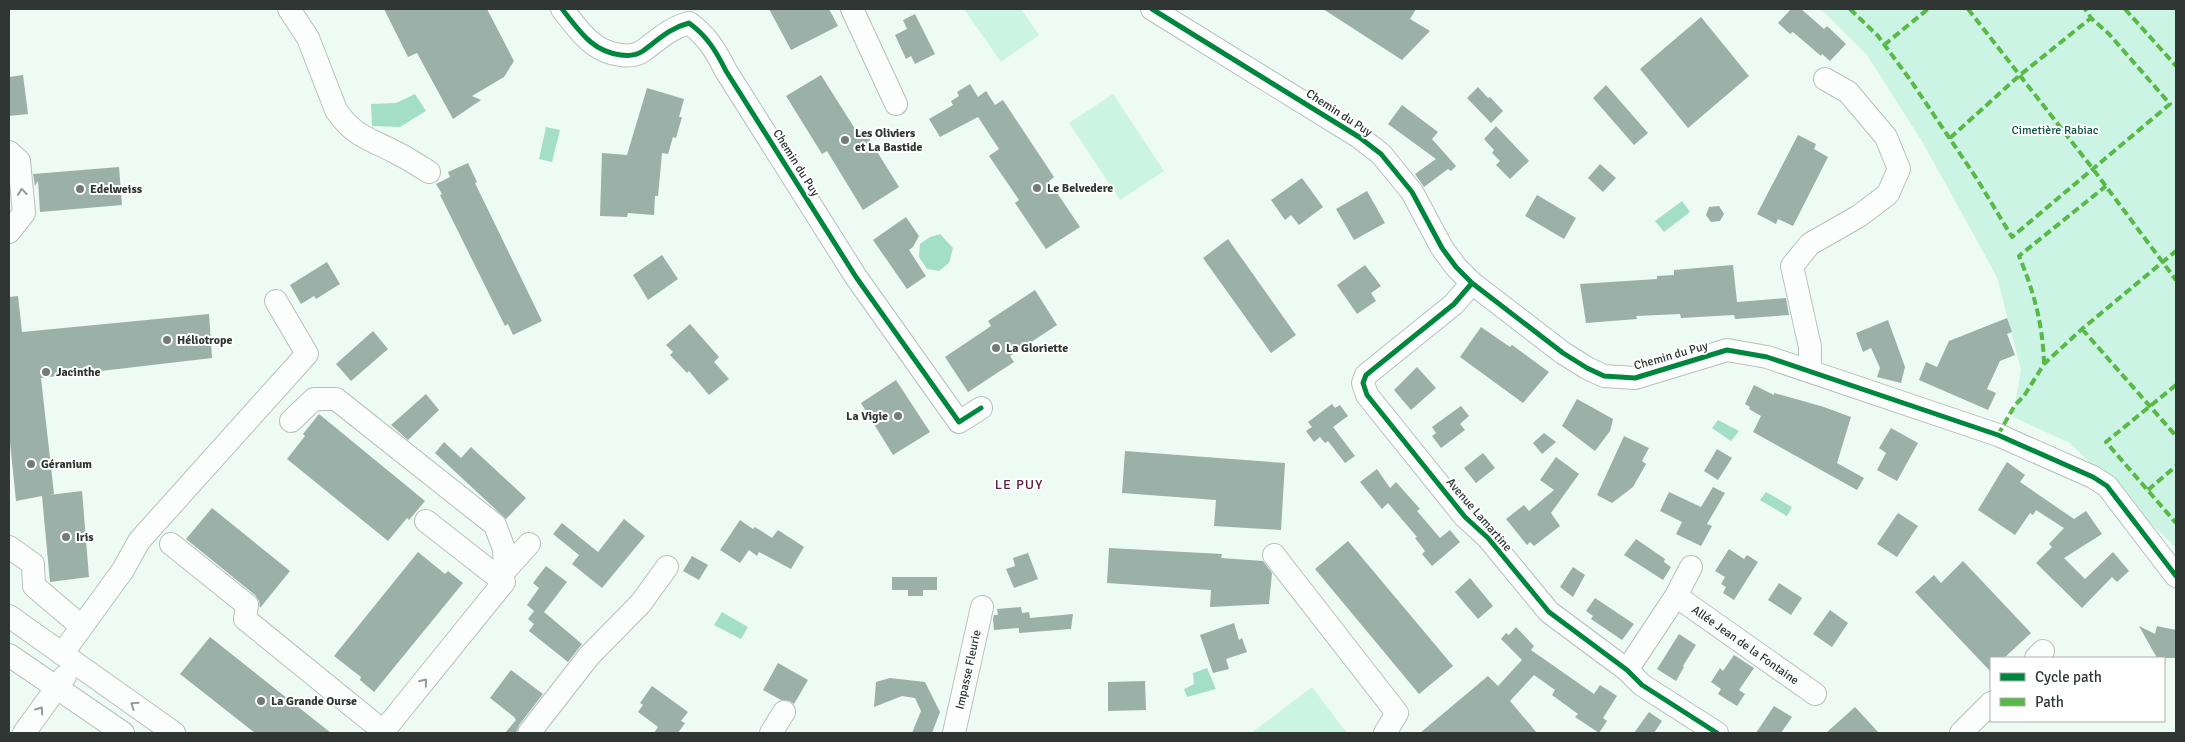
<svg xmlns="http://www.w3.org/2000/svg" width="2185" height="742" viewBox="0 0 2185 742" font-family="Signika,sans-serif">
	<rect width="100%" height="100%" fill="#eefaf4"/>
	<path fill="#ccf4e4" d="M964,9H1021L1039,35L1001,62Z
		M1821,9H2176V548L2070,443L2013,417L2021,370L1997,277L1923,143L1867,55Z
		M1113,94L1164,171L1120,200L1069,123Z
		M1312,687L1347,733H1251Z"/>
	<path fill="#a3dfc7" d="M415,94L426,111L400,127L372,126L371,104L396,103Z
		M546,127L560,130L552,162L539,159Z
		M1682,201L1690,212L1664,232L1655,221Z
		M940,234L953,248L949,263L939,271L927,269L919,257L920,244L930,237Z
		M1718,420L1739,431L1731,441L1712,428Z
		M1766,492L1792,507L1787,516L1760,500Z
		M722,612L748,627L741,639L714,625Z
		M1207,668L1216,689L1187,697L1184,689L1194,684L1193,673Z"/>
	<path fill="#9bb0a8" d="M384,9H487L514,61L504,77L472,96L481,100L453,119L417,53L408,57Z
		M769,9H829L838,26L791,50Z
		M1323,9H1416L1410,19L1430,31L1402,60Z
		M1791,9H1801L1824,29L1827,26L1846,44L1830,61L1822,54L1821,56L1793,32L1790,34L1778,23Z
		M915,14L935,54L915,64L911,56L906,59L895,35L907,29L903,20Z
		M1701,17L1749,76L1688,128L1640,69Z
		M23,75L28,114L9,116V77Z
		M821,75L857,132L863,129L899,187L863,210L827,151L822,154L786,96Z
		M970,84L978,97L986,91L995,105L1003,100L1054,177L1049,181L1080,227L1046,249L1015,203L1019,200L989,156L999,149L978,117L940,137L929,119L953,105L951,101L959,96L957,92Z
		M1606,85L1648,133L1634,145L1593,98Z
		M1478,87L1488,98L1490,97L1503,111L1491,123L1467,98Z
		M647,88L684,99L679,117H682L676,138L673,137L668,154L662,153L658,196H655L654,215L628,213L627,217L600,216L602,153L627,155Z
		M1402,105L1438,132L1432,139L1456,166L1451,171L1448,169L1424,187L1415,174L1436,159L1388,124Z
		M1496,126L1529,161L1510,179L1496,165L1500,161L1492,153L1494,150L1484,139Z
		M1798,135L1816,144L1814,149L1828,157L1793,226L1778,219L1776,224L1757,214Z
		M468,163L477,182L475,183L542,321L513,335L508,324L505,326L440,195L442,194L436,184L450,177L448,172Z
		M1600,164L1616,178L1603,192L1588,178Z
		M119,167L122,205L40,212L38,181L35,186L33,174Z
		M1302,178L1323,207L1299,225L1291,215L1285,220L1271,200Z
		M1367,191L1385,223L1354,240L1336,209Z
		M1537,195L1576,218L1564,239L1525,216Z
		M1719,206L1724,214L1720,221L1711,222L1706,215L1709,207Z
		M906,217L919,236L913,247L909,250L926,276L907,289L873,240Z
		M1228,239L1296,335L1271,353L1203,258Z
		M662,255L678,279L648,300L633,275Z
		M327,262L340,284L316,299L314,296L301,304L290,285Z
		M1365,265L1381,286L1371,293L1376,301L1357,314L1337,285Z
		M1733,265L1737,302L1786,298L1789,315L1735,319L1734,315L1681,318L1680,314L1636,316L1637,319L1586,323L1580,284L1657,279V276L1674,275V270Z
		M1035,290L1057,325L1010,356L1014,362L968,392L945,357L991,326L988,321Z
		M18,296L22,332L209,314L212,358L41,378L54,494L49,495L82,491L89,577L50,582L42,496L16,501L9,433V297Z
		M2007,318L2012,332L2007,334L2015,355L2000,361L1987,389L1996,393L1988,410L1919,380L1926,362L1937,367L1949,341Z
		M1888,320L1905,367L1901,383L1877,377L1880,368L1871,348L1863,352L1856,333Z
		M690,324L719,357L714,362L729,379L709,395L689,371L687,373L670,355L673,352L666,345Z
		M1481,327L1510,347L1512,345L1549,372L1523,403L1460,357Z
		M373,331L388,349L351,381L336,364Z
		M1417,367L1436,388L1411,410L1394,390Z
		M896,380L930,432L893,455L861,403Z
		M1754,385L1774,395V393L1824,407L1851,417L1837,463L1864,478L1857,490L1753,432L1761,416L1749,409L1750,407L1745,404Z
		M426,394L439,410L408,440L391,425Z
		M1577,399L1613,419L1610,431L1595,451L1562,426Z
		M1332,404L1335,408L1340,405L1348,416L1333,427L1355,456L1345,463L1328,441L1325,443L1320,437L1314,442L1306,431L1312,427L1308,422Z
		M1461,406L1469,416L1460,424L1465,430L1441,448L1432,436L1436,433L1432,427Z
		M319,414L425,501L409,520L407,518L388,541L287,459L305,436L303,434Z
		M1891,428L1918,443L1897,481L1877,470L1886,453L1879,448Z
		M1544,433L1556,442L1542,454L1533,443Z
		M1624,436L1649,448L1642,461L1646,464L1633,487L1612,503L1597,495Z
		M444,442L461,458L471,447L526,498L506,519L435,453Z
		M1717,449L1732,458L1718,480L1704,471Z
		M1125,451L1285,463L1281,530L1214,526L1216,500L1122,493Z
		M1483,453L1495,468L1476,483L1464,468Z
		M1556,457L1579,474L1551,513L1560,526L1534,546L1530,542L1527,545L1506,519L1524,505L1529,511L1554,490L1540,480Z
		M2007,462L2025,475L2020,482L2074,519L2086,511L2102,534L2064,558L2085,579L2113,552L2129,571L2117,582L2112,577L2082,608L2036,563L2052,547L2049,544L2064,528L2036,510L2033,515L2030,513L2015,535L1978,510Z
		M1377,469L1390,488L1396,482L1420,509L1417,511L1440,538L1450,530L1460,542L1432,566L1422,554L1425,551L1415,538L1417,537L1388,503L1382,509L1360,482Z
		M1713,487L1725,493L1707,524L1712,526L1701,546L1676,534L1682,522L1660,511L1669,492L1701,507Z
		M212,508L290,571L260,608L259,601L255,595L186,539Z
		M1898,513L1918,526L1897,557L1877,544Z
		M624,519L645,536L602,588L572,564L579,555L553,534L562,523L598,552Z
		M740,520L753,529L755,527L772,538L778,530L804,547L791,569L759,552L757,556L749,550L740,563L720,550Z
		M1636,539L1665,559L1664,562L1671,567L1663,580L1624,555Z
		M1348,541L1453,666L1419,694L1315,569Z
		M1109,548L1222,554L1221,558L1263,561L1272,573L1269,604L1210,607L1211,590L1107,583Z
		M1729,549L1744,559L1747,555L1758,562L1734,600L1723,593L1726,587L1721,584L1725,577L1715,571Z
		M418,552L445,574L448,571L463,583L374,692L360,680L361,677L334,656Z
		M1028,553L1038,579L1014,588L1006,569L1015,566L1013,558Z
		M692,556L708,565L699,580L683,571Z
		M1963,561L2031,633L2004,658H1991V672L1915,592L1934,575L1941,583Z
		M546,566L567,582L544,612L582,644L568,662L529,631L534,624L528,619L534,611L527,605L539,588L533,583Z
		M1573,567L1585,575L1573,597L1560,587Z
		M892,577H937V590H923V596H908V590H892Z
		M1470,578L1493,606L1478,619L1455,592Z
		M1779,583L1802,598L1791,615L1768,600Z
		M1595,598L1634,624L1622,640L1591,619L1593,616L1586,611Z
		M1021,607L1022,613L1029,612L1030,618L1073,614L1071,629L1019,633V628L994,630L993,619L994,615H998L997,609Z
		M1830,610L1848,623L1832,647L1813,634Z
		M1234,623L1239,640L1242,638L1247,652L1226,659L1229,669L1213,673L1200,635Z
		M2139,626L2155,634L2157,626L2176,630V658H2157Z
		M1516,627L1534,646L1531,650L1594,694L1600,685L1617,696L1603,718L1607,721L1599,733L1575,717L1578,714L1552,695L1555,690L1534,675L1510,701L1537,733H1420L1488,676L1498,686L1522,660L1501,639L1506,633L1509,635Z
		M1679,634L1696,645L1683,666L1684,667L1676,681L1657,669Z
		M210,637L331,733H255L180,674Z
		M1734,655L1754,668L1739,690L1745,694L1737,706L1718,694L1721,689L1711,682L1720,668L1723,671Z
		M778,663L808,680L794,704L790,701L781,700L763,690Z
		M511,670L543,694L519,725L516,733H505L516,720L514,717L490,698Z
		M890,678L925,682L940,712L932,733H912L921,711L915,698L902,696L874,707L876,682Z
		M1145,681L1146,710L1108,711V682Z
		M652,686L688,712L681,721L685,723L678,733H654L658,727L638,712L643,705L640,703Z
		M1774,706L1792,717L1781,733H1756Z
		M1855,707L1879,733H1826Z
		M1649,712L1662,721L1654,733H1634Z"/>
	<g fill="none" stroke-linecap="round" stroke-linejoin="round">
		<g stroke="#b7c0bc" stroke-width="24">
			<g id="minor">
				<path d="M289,9L308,38L336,110C353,136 370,139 395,152C407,158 418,165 429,172"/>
				<path d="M562,9C579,30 592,52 621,55C628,56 637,55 643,51C659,39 670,28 689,23C707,36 716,51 726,71L856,277L959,422L981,408"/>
				<path d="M852,9L896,104"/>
				<path d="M1152,9L1359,137L1381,154L1412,192L1442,248L1456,267L1472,283L1563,353L1587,368L1604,376L1635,378L1727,350L1767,357L1998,435L2093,477L2107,486L2176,576"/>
				<path d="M9,152L19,161L24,213L9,232"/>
				<path d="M1472,283L1454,304L1366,375L1363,383L1367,395L1465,517L1488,538L1549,612L1627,670L1642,685L1717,733"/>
				<path d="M1810,371V347L1792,266L1810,244L1859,216L1888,194L1899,169L1886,137L1848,92L1825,79"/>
				<path d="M291,421L314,399H336L495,525L504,549L505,570"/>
				<path d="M171,544L247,605L245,619L372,722"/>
				<path d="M9,547L33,564L34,586L81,626"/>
				<path d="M1274,555L1397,713L1385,733"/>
				<path d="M499,577L529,544"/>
				<path id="s1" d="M1676,596L1815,694"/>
				<path d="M9,616L174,733"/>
				<path d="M62,654L123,570L139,541L307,354L276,301"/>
				<path d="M9,655L123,733"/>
				<path d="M2036,658L2043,651"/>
				<path d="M1627,670L1676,596L1691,567"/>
				<path d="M24,733L65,676"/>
				<path d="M382,733L504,582L426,521"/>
				<path d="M529,733L589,656L641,603L667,567"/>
				<path d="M771,733L784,712"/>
				<path id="s2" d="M954,733L982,607"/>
				<path d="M1961,733L1991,703"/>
			</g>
		</g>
		<use href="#minor" stroke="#fcfefd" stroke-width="22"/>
		<path stroke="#58b947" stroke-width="4" stroke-dasharray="8 4" stroke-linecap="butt" d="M1850,9L1878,36L1911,81L1977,179L2012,237L2170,104L2109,34L2091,18L2085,9
			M1968,9L2093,169L2176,280
			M2125,9L2176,66
			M1884,45L1928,9
			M1950,138L2020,75L2091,18
			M2082,329L2176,436
			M2044,364C2043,325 2034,292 2019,256L2106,186
			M2176,385L2106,442L2176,523
			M1998,435L2015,405L2024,396L2044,364L2082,329L2176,251
			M2148,490L2176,466"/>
		<g stroke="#fff" stroke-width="8">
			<path id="cycleway" d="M562,9C579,30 592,52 621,55C628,56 637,55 643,51C659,39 670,28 689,23C707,36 716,51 726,71L856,277L959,422L981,408
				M1152,9L1359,137L1381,154L1412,192L1442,248L1456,267L1472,283L1563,353L1587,368L1604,376L1635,378L1727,350L1767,357L1998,435L2093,477L2107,486L2176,576
				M1472,283L1454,304L1366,375L1363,383L1367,395L1465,517L1488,538L1549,612L1627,670L1642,685L1717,733"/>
		</g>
		<use href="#cycleway" stroke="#00873e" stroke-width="5"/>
	</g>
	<defs><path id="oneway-chevron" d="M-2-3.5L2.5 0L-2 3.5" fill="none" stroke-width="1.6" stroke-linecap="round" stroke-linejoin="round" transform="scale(1.25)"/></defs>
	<g stroke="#969a98">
		<use href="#oneway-chevron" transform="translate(22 192) rotate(-96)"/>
		<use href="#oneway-chevron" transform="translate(424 682) rotate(-51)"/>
		<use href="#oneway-chevron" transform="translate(134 705) rotate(-145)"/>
		<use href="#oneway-chevron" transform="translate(40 710) rotate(-55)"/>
	</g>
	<g fill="#727b77" stroke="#fff" stroke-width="2">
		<circle cx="845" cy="140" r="5"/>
		<circle cx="1037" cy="188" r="5"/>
		<circle cx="80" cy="189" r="5"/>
		<circle cx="167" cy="340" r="5"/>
		<circle cx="996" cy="348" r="5"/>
		<circle cx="46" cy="372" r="5"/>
		<circle cx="898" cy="416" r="5"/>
		<circle cx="31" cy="464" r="5"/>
		<circle cx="66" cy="537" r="5"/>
		<circle cx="261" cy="701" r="5"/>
	</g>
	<g text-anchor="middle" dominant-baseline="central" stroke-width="4" stroke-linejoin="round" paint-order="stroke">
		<g font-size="12" fill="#2f3633" stroke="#fff">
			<text transform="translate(1339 113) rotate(33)">Chemin du Puy</text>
			<text transform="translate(796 163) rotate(58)">Chemin du Puy</text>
			<text transform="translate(1671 356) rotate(-16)">Chemin du Puy</text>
			<text transform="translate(1479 515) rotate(49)">Avenue Lamartine</text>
			<text stroke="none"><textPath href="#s1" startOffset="85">Allée Jean de la Fontaine</textPath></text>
			<text stroke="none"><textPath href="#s2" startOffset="65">Impasse Fleurie</textPath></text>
		</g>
		<g font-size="12" fill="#0e513d" stroke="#fff">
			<text x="2055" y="130">Cimetière Rabiac</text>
		</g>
		<g font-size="12" font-weight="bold" fill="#2f3633" stroke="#fff" text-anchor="start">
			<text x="855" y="133">Les Oliviers<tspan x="855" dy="14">et La Bastide</tspan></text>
			<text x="1047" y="188">Le Belvedere</text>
			<text x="90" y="189">Edelweiss</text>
			<text x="177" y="340">Héliotrope</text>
			<text x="1006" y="348">La Gloriette</text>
			<text x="56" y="372">Jacinthe</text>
			<text x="888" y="416" text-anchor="end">La Vigie</text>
			<text x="41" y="464">Géranium</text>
			<text x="76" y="537">Iris</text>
			<text x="271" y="701">La Grande Ourse</text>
		</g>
		<g font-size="14" letter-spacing="1" fill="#5e2044" stroke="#fff">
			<text x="1019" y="484">LE PUY</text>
		</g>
	</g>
	<rect width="2185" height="742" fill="none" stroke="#2f3633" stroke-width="20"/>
	<rect x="1990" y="657" width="175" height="65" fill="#ffffff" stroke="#acafad"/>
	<rect x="2000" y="673" width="25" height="8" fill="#00873e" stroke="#acafad"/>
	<text x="2035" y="682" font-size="15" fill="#2f3633">Cycle path</text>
	<rect x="2000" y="698" width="25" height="8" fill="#58b947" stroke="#acafad"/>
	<text x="2035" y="707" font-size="15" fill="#2f3633">Path</text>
</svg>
